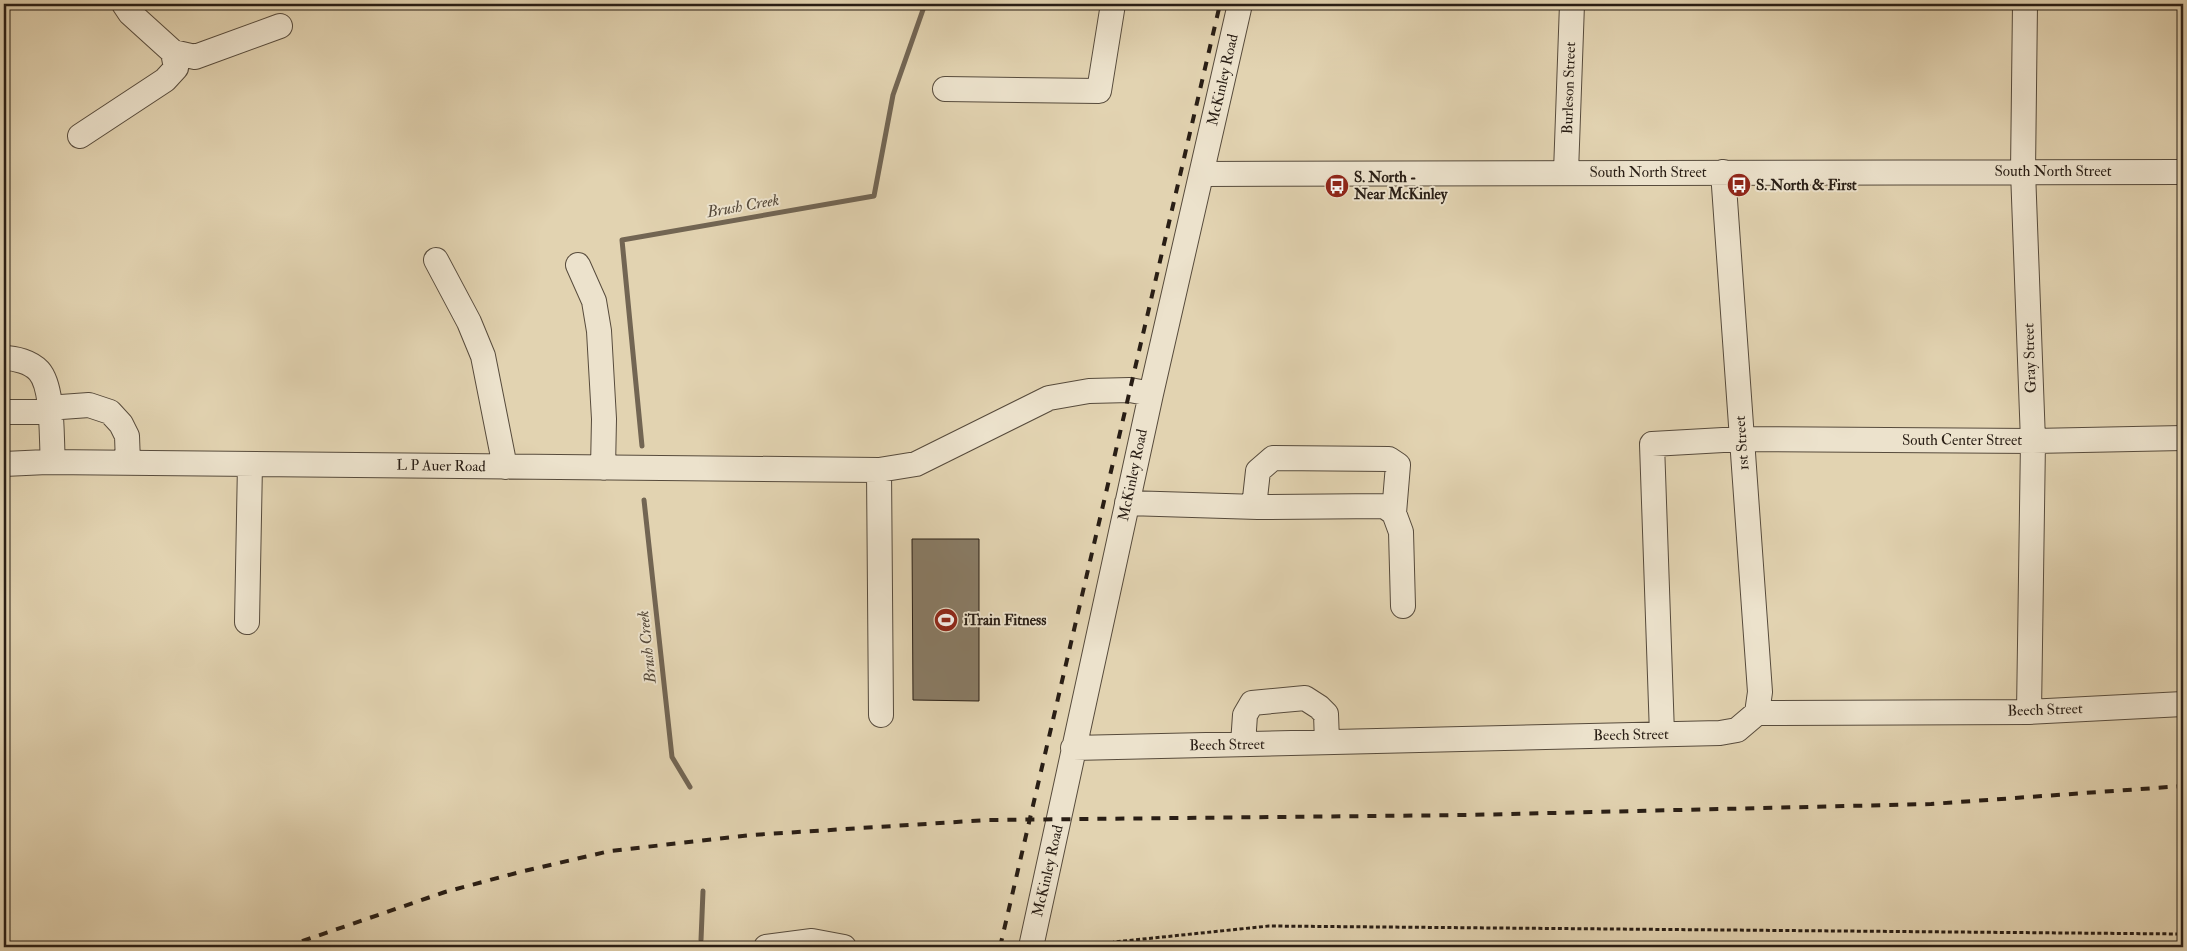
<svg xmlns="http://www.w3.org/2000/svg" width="2187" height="951" viewBox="0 0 2187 951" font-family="'IM FELL Double Pica',serif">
	<rect width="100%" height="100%" fill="#e2d3b1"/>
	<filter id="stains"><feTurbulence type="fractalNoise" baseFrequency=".004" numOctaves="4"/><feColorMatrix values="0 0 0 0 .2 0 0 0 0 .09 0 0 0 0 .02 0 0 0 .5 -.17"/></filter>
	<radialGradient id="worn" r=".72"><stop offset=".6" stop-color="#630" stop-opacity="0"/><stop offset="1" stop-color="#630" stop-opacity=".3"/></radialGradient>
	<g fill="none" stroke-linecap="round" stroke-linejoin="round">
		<path stroke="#726553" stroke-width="5" d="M642,446L622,240L874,196L893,95L925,4
			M644,500L672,757L690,787
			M701,940L703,891"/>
	</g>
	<path fill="#897c66" stroke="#291e15" d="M912,539H979V701L913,700Z"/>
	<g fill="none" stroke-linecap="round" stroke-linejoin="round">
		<g stroke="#574b3c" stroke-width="26">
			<path id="minor" d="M124,4L130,13L173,52L195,57L280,26
				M2025,4L2023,171L2033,441L2029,712
				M945,89L1099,91L1113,4
				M80,136L165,80L176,68L173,52
				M1566,172L1572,4
				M1723,172L1760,692L1757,713
				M1202,174L2183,172
				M436,260L469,322L483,356L505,467
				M578,265L594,301L599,331L604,419L603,468
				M4,358C15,358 31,362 39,371C54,388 51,440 53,462
				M4,412H49L61,407L89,405L110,412L121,424L127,436L128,463
				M4,464L47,462L879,470L916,464L1049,398L1089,391L1130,390L1151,394
				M879,470L881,715
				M1127,503L1258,507L1384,506L1394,513L1401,532L1403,606
				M1254,507L1258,471L1273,458L1389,459L1398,465L1394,513
				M247,622L250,464
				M1662,734L1652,444L1741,439L2033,441L2183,438
				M1243,744L1245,715L1252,703L1305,698L1319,707L1326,714L1327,742
				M1073,748L1720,733L1737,730L1757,713L2029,712L2183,704
				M766,947L812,941L844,947
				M1031,947L1151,394L1240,4"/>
		</g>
		<path stroke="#291e15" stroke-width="3" stroke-dasharray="4 2.5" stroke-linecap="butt" d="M1105,947L1114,942L1269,926L2183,934"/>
		<use href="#minor" stroke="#ece2cc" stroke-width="24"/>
		<path stroke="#291e15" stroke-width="4" stroke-dasharray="9 9" stroke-linecap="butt" d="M285,947L445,892L520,872L610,851L751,835L988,820L1468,815L1931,804L2183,786
			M1000,947L1220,4"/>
	</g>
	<defs>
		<g id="bus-disc" transform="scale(1.25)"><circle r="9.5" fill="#8f2418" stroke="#ece2cc"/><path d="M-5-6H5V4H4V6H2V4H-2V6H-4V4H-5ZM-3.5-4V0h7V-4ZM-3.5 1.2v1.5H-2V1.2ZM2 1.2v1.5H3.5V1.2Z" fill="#fff"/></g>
		<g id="stadium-disc" transform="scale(1.25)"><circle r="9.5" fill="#8f2418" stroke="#ece2cc"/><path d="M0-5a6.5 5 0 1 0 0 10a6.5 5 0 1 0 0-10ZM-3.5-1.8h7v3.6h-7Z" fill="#fff"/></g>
	</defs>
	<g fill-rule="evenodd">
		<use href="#bus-disc" x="1739" y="185"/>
		<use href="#bus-disc" x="1337" y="186"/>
		<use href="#stadium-disc" x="946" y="620"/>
	</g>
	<g text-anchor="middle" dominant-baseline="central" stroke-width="4" stroke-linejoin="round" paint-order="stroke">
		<g font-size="15" fill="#291e15" stroke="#ece2cc">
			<text transform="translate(1223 80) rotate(-77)">McKinley Road</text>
			<text transform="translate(1569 88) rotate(-88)">Burleson Street</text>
			<text x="2053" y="171">South North Street</text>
			<text x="1648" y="172">South North Street</text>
			<text transform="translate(2030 358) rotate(-92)">Gray Street</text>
			<text x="1962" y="440">South Center Street</text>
			<text transform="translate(1742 443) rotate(-94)">1st Street</text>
			<text transform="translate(441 466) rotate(1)">L P Auer Road</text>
			<text transform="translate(1133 475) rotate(-78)">McKinley Road</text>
			<text transform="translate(2045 710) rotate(-2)">Beech Street</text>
			<text transform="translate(1631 735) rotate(-1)">Beech Street</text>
			<text transform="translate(1227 745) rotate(-1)">Beech Street</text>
			<text transform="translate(1048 871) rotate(-77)">McKinley Road</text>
		</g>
		<g font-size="15" font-weight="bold" fill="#291e15" stroke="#ece2cc" text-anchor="start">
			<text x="1354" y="177">S. North -<tspan x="1354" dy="17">Near McKinley</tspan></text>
			<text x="1756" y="185">S. North &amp; First</text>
			<text x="964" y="620">iTrain Fitness</text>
		</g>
		<g font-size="16" font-style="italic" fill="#544839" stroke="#ece2cc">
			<text transform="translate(743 206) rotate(-10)">Brush Creek</text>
			<text transform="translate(647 647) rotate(-96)">Brush Creek</text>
		</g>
	</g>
	<rect width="2187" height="951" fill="none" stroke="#e2d3b1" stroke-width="20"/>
	<rect x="5" y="5" width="2177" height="941" fill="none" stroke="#291e15" stroke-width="2.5"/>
	<rect x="10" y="10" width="2167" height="931" fill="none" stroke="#291e15"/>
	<rect width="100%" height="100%" filter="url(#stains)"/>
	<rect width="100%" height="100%" fill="url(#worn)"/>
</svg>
